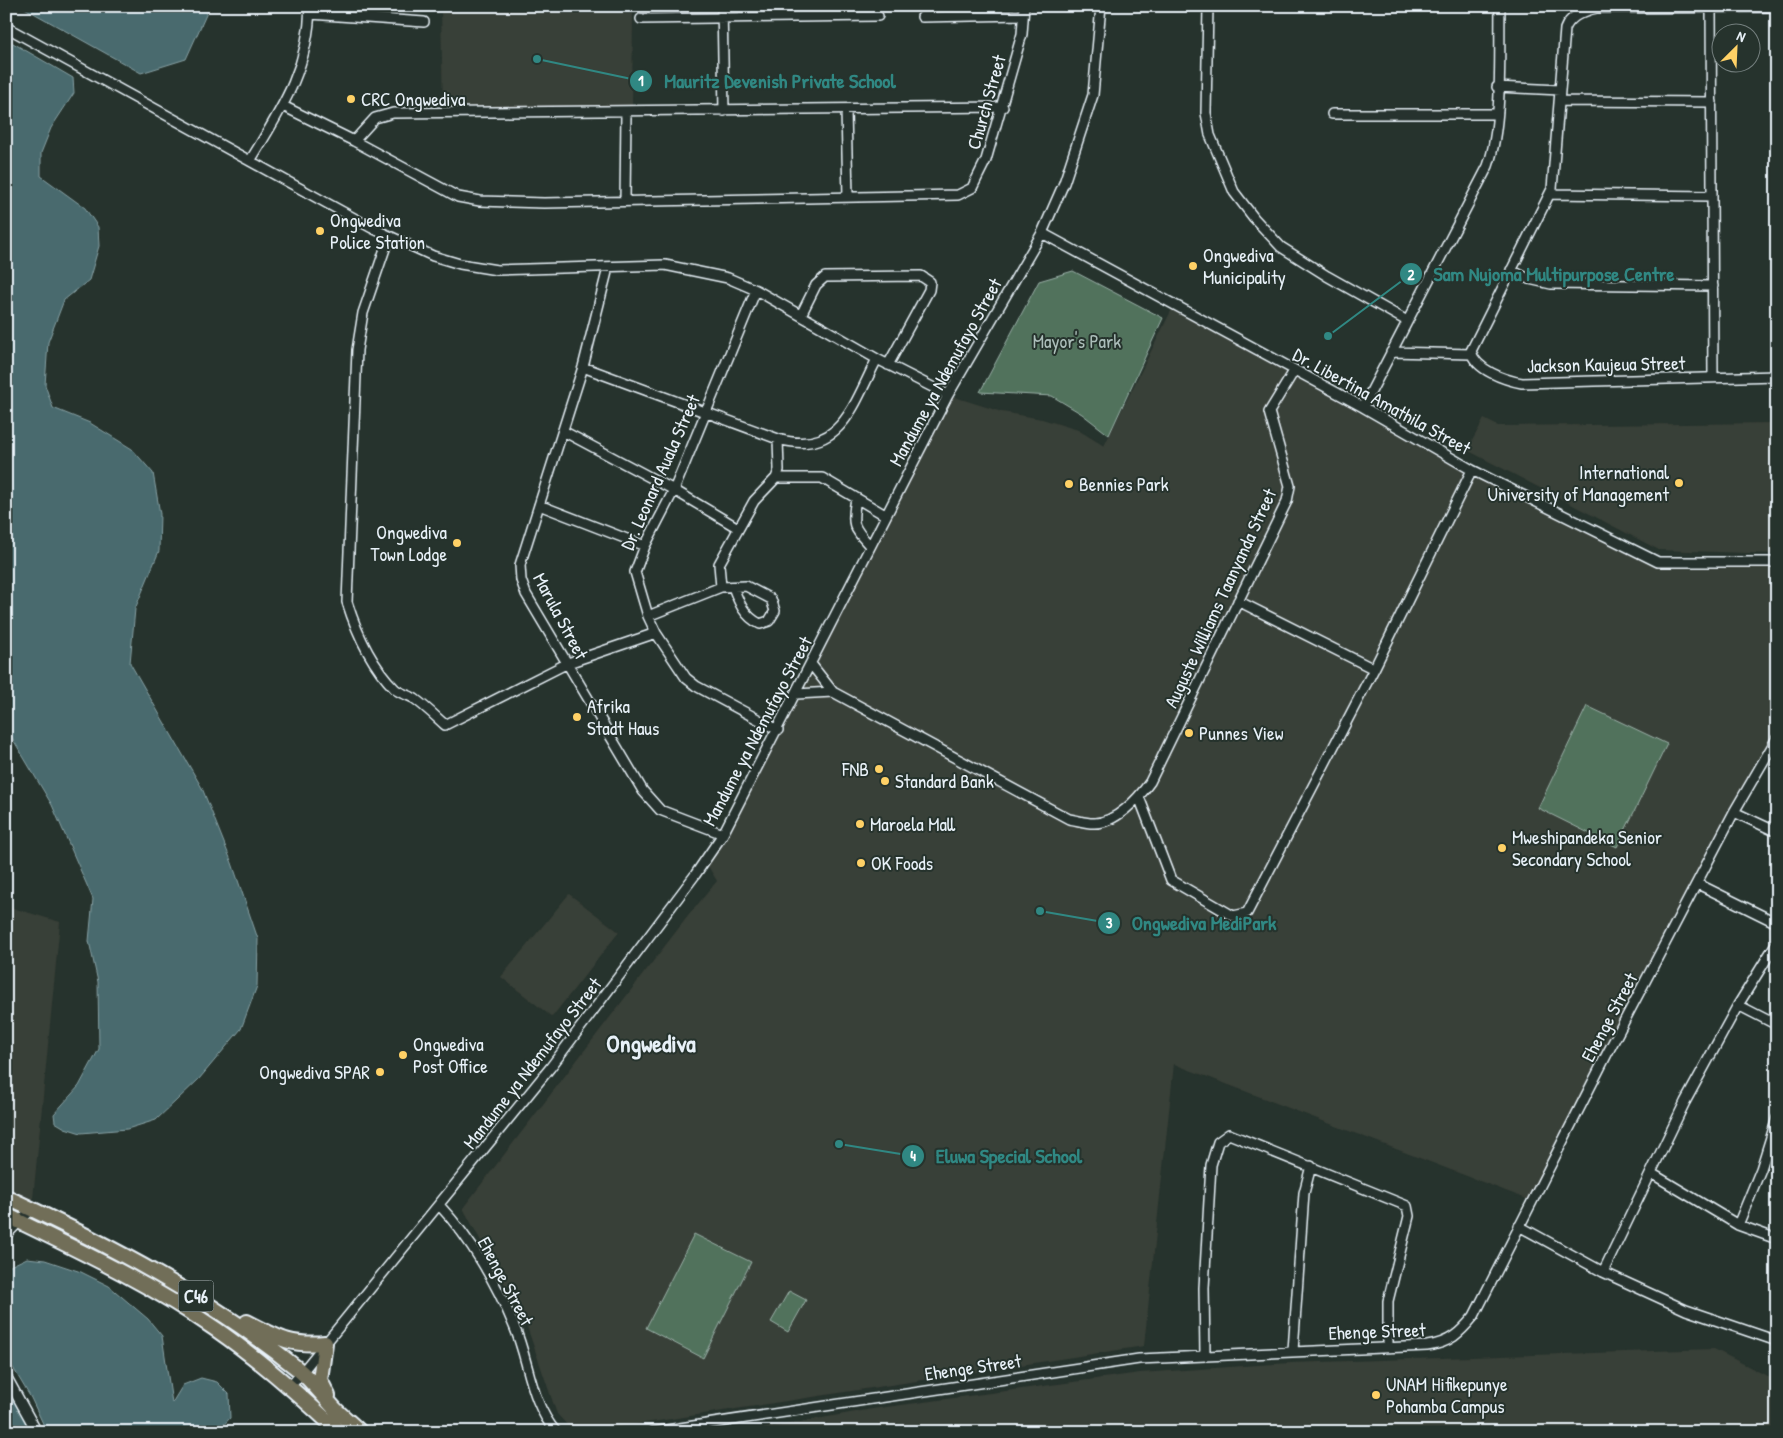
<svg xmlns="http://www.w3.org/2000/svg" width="1783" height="1438" viewBox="0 0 1783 1438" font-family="'Patrick Hand',sans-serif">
	<rect width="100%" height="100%" fill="#26332d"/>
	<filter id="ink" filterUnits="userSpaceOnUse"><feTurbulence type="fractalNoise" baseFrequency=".02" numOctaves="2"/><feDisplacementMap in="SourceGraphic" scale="10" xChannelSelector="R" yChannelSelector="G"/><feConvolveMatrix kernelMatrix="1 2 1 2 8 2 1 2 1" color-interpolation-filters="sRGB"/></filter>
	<g filter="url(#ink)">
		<path fill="#393f37" d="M441,6H633L632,112L443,113Z
			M1174,305L1472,470L1658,562H1777V738L1532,1201L1174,1064L1144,1346L593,1431L570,1428L557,1414L526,1324L463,1208L688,916L717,881L705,861L948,395L1002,412L1042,419L1078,430L1104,446Z
			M1484,419L1498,426L1777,423V554L1659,550L1467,450Z
			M569,894L619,932L552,1017L501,977Z
			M6,906L60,922L32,1209L6,1197Z
			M1714,1349L1777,1381V1432H745L872,1409L1140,1373L1291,1363Z"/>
		<path fill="#51725c" stroke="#9cb2aa" d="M1073,271L1163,318L1109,435L1082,414L1052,396L980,392L1039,281Z
			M1587,706L1667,744L1617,847L1538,808Z
			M694,1234L751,1262L703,1358L646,1328Z
			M789,1291L806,1300L788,1332L771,1322Z"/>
		<path fill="#486b6e" stroke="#88a1a5" d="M21,6H210L186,59L141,73Z
			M6,39L73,78L74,93L51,128L41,153V176L85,208L98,227L99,246L89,280L64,300L48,342L45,385L53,408L90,423L132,449L153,473L160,514L159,551L135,609L130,663L202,788L232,863L258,939L257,986L241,1029L199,1079L156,1120L127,1129L81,1133L65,1128L55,1122L54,1114L79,1086L99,1049L98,982L89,941L93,899L52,805L11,736L6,709Z
			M27,1258L45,1260L81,1272L109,1286L148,1319L162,1336L172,1403L183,1385L201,1378L217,1382L229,1394L230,1418L217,1432H47L31,1398L6,1356V1268Z
			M6,1376L36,1432H6Z"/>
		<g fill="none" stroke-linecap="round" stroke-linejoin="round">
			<g stroke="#e8f1f8" stroke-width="12">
				<path id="minor" d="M722,6L724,111
					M1208,6L1206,113L1210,135L1234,192L1254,218L1281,247L1327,276L1407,321
					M1711,7L1713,377
					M1777,7L1597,8C1583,11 1570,16 1565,29L1552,189L1471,351C1475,370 1505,380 1522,383L1777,376
					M310,14L424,22
					M922,17L1023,15
					M641,19L878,16
					M6,27L372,228L433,256L460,264L497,270L665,265L728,278L756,290L877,359L948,395
					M1497,87L1560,90
					M1560,101L1712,102
					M283,106L354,141L458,197L480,201L544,203L958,195L972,188L986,160L1022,34L1024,6
					M846,110L848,197
					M1332,114H1497
					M354,141L375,118L393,113L1003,107
					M250,161C281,110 309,68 310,6
					M1550,194L1712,196
					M625,201L626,112
					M1042,233L1363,407L1472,470L1658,562H1777
					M389,237L363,313L357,350L347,602C357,634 371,665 395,689C401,694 409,695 415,699C426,707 435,716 445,725L568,663L656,633
					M608,268L583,367L520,565L521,580L526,594L643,791L660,810L723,834
					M1511,270L1529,279L1551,284L1713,286
					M756,290L674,490L645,546L635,572L648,616L656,633L686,678L696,686L778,730
					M801,315L816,285L825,277L921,276L930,282L929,290L888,365
					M1391,352L1471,354
					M583,367L778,439C841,457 853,405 877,359
					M1363,407L1488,166C1503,123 1499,53 1500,6
					M563,431L674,490L738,528
					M776,478H822L885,515
					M856,499C851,525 853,527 870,546
					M539,505L645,546
					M721,587L719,564L754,501L776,478L779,470L778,439
					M1238,601L1374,669
					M648,616L721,587L746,586L771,599L775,611L769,621L760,624C744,616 739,603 733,587
					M811,664L833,692L1069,819C1077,820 1085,823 1093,823C1115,824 1138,799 1150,782L1287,501L1290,486L1269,412L1294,371
					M796,694L833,692
					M1139,797L1171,880L1233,916L1247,913L1374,669L1472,470
					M1734,812L1777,832
					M1698,884L1777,923
					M1738,1005L1777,1025
					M1651,1173L1738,1225L1777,1239
					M440,1206C471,1239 497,1284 514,1326C529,1360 530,1402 556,1432
					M1738,1225L1761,1169L1777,1118
					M1519,1226L1603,1272L1686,1310L1777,1341
					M6,1235L32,1209
					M1603,1272L1685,1102L1738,1005L1777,942
					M1293,1351L1304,1193L1311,1166
					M1205,1355L1204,1288L1211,1165L1218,1142L1229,1134L1407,1206L1409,1216L1388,1301V1347
					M6,1376L37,1432
					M290,1387L550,1068L695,875L723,834L948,395L1042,233L1064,183L1093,95L1101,6
					M653,1432L1139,1359L1427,1346C1450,1343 1460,1333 1474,1316L1607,1054L1734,812L1777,738"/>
			</g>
			<g stroke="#e8f1f8" stroke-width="18">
				<path id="primary" d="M6,1197C109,1245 211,1298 299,1370C312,1381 323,1396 335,1409C343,1417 352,1424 360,1432
					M6,1215C78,1250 151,1284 217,1330C260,1360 301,1396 339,1432
					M247,1322C278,1338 290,1346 325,1343L320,1380L328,1396"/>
			</g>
			<use href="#minor" stroke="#26332d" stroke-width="9"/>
			<use href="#primary" stroke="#716e59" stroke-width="14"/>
		</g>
	</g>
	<g fill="#ffd166" stroke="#26332d" stroke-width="2">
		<circle cx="351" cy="99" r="5"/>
		<circle cx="320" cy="231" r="5"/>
		<circle cx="1193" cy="266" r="5"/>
		<circle cx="1679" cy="483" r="5"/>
		<circle cx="1069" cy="484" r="5"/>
		<circle cx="457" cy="543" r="5"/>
		<circle cx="577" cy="717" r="5"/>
		<circle cx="1189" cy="733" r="5"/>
		<circle cx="879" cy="769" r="5"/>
		<circle cx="885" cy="781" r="5"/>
		<circle cx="860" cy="824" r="5"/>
		<circle cx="1502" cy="848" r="5"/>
		<circle cx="861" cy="863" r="5"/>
		<circle cx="403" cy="1055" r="5"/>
		<circle cx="380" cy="1072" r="5"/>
		<circle cx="1376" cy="1395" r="5"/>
	</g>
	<g text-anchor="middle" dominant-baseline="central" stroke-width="4" stroke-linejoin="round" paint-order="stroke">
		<rect fill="#26332d" stroke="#aeb8bb" stroke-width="1" x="178.5" y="1280.5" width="35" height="31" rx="4"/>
		<g font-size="18" font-weight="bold" fill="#e8f1f8">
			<text x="196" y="1296">C46</text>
		</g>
		<g font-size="19" fill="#e8f1f8" stroke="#26332d" text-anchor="start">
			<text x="361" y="99">CRC Ongwediva</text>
			<text x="330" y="220">Ongwediva<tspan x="330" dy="22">Police Station</tspan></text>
			<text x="1203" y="255">Ongwediva<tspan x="1203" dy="22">Municipality</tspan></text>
			<text x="1669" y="472" text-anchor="end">International<tspan x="1669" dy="22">University of Management</tspan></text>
			<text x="1079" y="484">Bennies Park</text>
			<text x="447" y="532" text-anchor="end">Ongwediva<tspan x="447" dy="22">Town Lodge</tspan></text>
			<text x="587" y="706">Afrika<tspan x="587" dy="22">Stadt Haus</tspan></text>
			<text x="1199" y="733">Punnes View</text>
			<text x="869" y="769" text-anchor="end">FNB</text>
			<text x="895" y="781">Standard Bank</text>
			<text x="870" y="824">Maroela Mall</text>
			<text x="1512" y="837">Mweshipandeka Senior<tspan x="1512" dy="22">Secondary School</tspan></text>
			<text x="871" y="863">OK Foods</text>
			<text x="413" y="1044">Ongwediva<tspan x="413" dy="22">Post Office</tspan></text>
			<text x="370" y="1072" text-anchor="end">Ongwediva SPAR</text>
			<text x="1386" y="1384">UNAM Hifikepunye<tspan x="1386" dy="22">Pohamba Campus</tspan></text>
		</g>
		<g font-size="19" fill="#e8f1f8" stroke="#26332d">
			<text transform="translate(986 102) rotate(-74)">Church Street</text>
			<text transform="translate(1606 364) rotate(-1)">Jackson Kaujeua Street</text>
			<text transform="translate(945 372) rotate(-61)">Mandume ya Ndemufayo Street</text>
			<text transform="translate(1382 401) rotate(29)">Dr. Libertina Amathila Street</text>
			<text transform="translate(660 472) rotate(-66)">Dr. Leonard Auala Street</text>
			<text transform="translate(1220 598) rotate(-65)">Auguste Williams Taanyanda Street</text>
			<text transform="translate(561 616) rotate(62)">Marula Street</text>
			<text transform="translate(757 731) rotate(-62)">Mandume ya Ndemufayo Street</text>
			<text transform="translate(1609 1017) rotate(-62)">Ehenge Street</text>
			<text transform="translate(532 1063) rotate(-52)">Mandume ya Ndemufayo Street</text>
			<text transform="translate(506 1281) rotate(62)">Ehenge Street</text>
			<text transform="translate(1377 1331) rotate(-2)">Ehenge Street</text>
			<text transform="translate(973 1367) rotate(-8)">Ehenge Street</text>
		</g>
		<g font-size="19" fill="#acbeba" stroke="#26332d">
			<text x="1077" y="341">Mayor's Park</text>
		</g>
		<g font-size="24" font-weight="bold" fill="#e8f1f8" stroke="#26332d">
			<text x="651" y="1043">Ongwediva</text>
		</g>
	</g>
	<path fill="none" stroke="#308883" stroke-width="2" d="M537 59L641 81M1328 336L1411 274M1040 911L1109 923M839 1144L913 1156"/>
	<g fill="#308883" stroke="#26332d" stroke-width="2">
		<circle cx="537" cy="59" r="5"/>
		<circle cx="1328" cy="336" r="5"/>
		<circle cx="1040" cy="911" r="5"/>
		<circle cx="839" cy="1144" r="5"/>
		<circle cx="641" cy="81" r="12"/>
		<circle cx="1411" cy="274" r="12"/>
		<circle cx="1109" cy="923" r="12"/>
		<circle cx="913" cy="1156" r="12"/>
	</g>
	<g font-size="15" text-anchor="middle" font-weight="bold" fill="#fff">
		<text x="641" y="86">1</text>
		<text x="1411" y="280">2</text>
		<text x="1109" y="928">3</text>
		<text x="913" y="1161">4</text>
	</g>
	<g font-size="20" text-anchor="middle" font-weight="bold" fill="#308883" stroke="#26332d" stroke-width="4" stroke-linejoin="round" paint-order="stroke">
		<text x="780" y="88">Mauritz Devenish Private School</text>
		<text x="1554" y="281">Sam Nujoma Multipurpose Centre</text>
		<text x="1204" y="930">Ongwediva MediPark</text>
		<text x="1009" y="1163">Eluwa Special School</text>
	</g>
	<rect width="1783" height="1438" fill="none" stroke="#26332d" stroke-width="25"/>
	<rect x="12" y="12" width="1758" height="1413" fill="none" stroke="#e8f1f8" stroke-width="2" filter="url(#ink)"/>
	<g transform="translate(1736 48) rotate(24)"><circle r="24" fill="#26332d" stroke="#747f7e"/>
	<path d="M0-4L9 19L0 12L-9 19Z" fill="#ffd166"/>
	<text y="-8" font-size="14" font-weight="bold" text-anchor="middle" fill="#e8f1f8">N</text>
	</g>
</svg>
